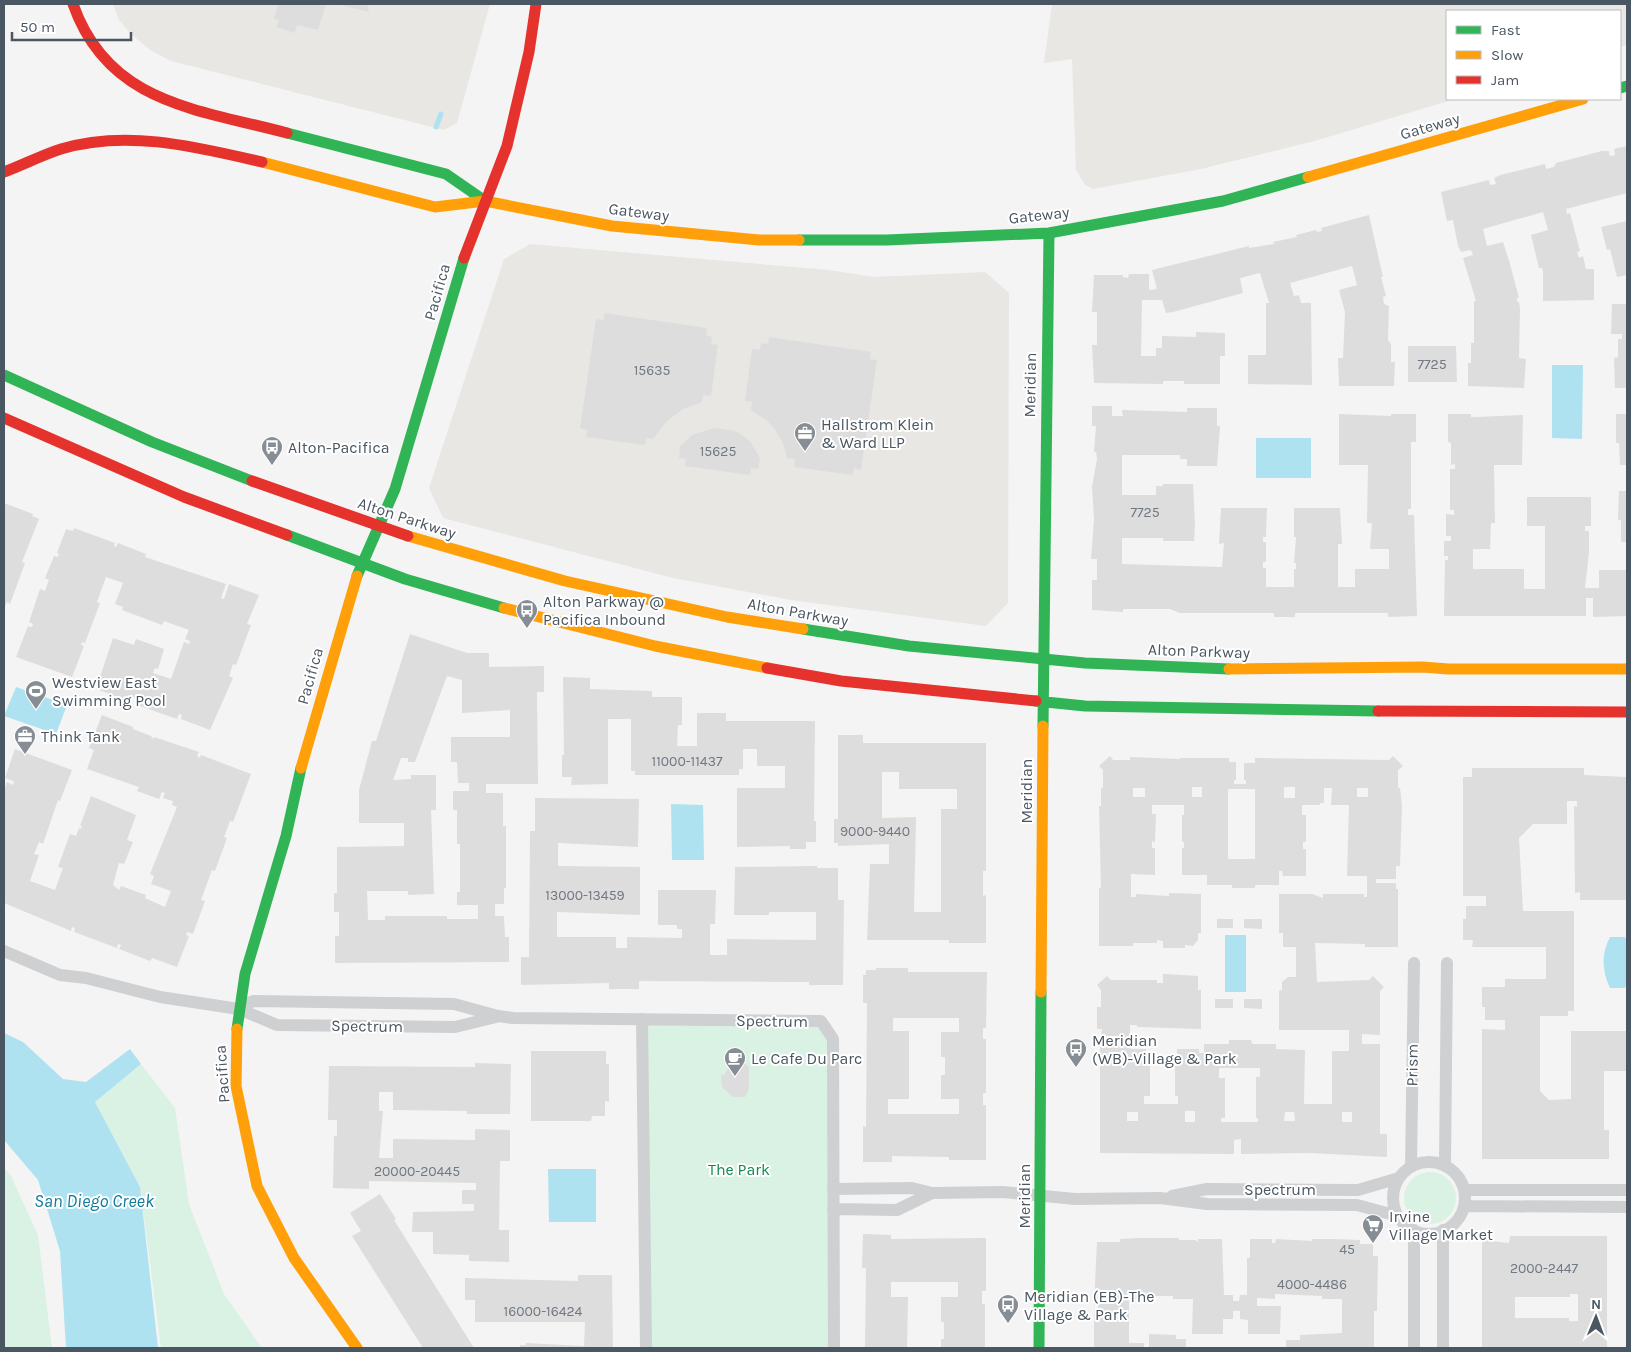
<svg xmlns="http://www.w3.org/2000/svg" width="1631" height="1352" viewBox="0 0 1631 1352" font-family="Karla,sans-serif">
	<rect width="100%" height="100%" fill="#f4f4f4"/>
	<path fill="#e8e7e3" d="M113,4H490L457,123L444,130L171,61L150,50L133,36L119,20Z
		M1052,4H1627V45L1620,47V11H1447V99H1455L1318,140L1201,169L1093,189L1085,185L1076,170L1072,59L1044,63Z
		M530,244L829,270L874,277L985,272L1009,293L1008,603L986,626L791,600L673,578L443,518L429,488L504,259Z"/>
	<path fill="#d9f2e3" d="M642,1019L821,1021L833,1039L834,1348H646Z
		M141,1064L175,1108L189,1204L224,1294L262,1348H161L140,1187L95,1102Z
		M4,1168L11,1176L38,1235L52,1348H4Z
		M1404 1198a26 26 0 1 1 52 0a26 26 0 1 1-52 0Z"/>
	<path fill="#aee2f0" d="M1552,365H1583L1582,439L1552,438Z
		M1256,438H1311V478H1256Z
		M16,687L67,705L56,734L4,716Z
		M671,804L703,805L704,860H672Z
		M1225,935H1246V992H1225Z
		M1610,937H1625L1627,942V983L1625,988H1610C1602,971 1601,954 1610,937Z
		M4,1033L23,1042L63,1079L86,1082L130,1049L141,1064L95,1102L140,1187L158,1348H66L60,1251L38,1180L4,1140Z
		M548,1169H596V1222H549Z"/>
	<g fill="none" stroke-linecap="round" stroke-linejoin="round">
		<path stroke="#aee2f0" stroke-width="5" d="M436,127L441,114"/>
	</g>
	<path fill="#ddddde" fill-rule="evenodd" d="M278,4H326L318,30L297,25L295,33L276,27L279,20L274,19Z
		M338,4H367L369,12L337,4Z
		M1627,146V193L1566,209L1567,214L1570,213L1580,251L1577,252L1579,258L1583,256L1586,269H1594V300L1543,301V271L1542,268H1539L1531,235L1548,230L1543,212L1483,229L1487,246L1503,242L1510,264L1519,298H1517V302H1519L1520,309L1519,358L1526,359L1524,388L1468,386V363H1471V343H1474V301H1476L1463,258L1473,255L1471,250L1461,252L1458,246L1453,220L1447,221L1441,192L1489,180L1490,185L1496,184L1494,178L1500,175L1545,164L1546,169L1554,167L1556,163L1602,151H1609L1610,156L1615,155L1614,149Z
		M1369,215L1383,277H1381L1386,296L1383,297L1384,304L1389,306L1388,340L1391,344V362H1395L1394,386H1339L1338,358H1343L1345,312L1339,290L1357,285L1352,266L1290,283L1294,296L1299,295L1301,303H1311L1312,385L1248,384V355H1266V303H1269L1260,273L1240,278L1243,293L1173,312L1166,313L1162,300H1142L1141,356H1156V348H1162V336L1196,337V332L1225,333V356H1220V384H1184V381H1163V384L1094,383L1092,345H1097V312H1092L1094,275H1123V277L1128,278L1129,274H1149V290L1157,289L1152,270L1249,246V248L1274,244L1273,242L1297,237L1296,235L1316,230L1317,232L1322,231L1321,228Z
		M1627,221V275L1617,277L1610,249L1607,250L1601,227Z
		M1612,304H1627V388H1615L1614,358L1618,357V339H1622V334H1611Z
		M604,313L707,328L706,335L712,337L711,344L718,345L711,396L703,395L702,402L683,409L667,421L653,439L646,438L645,445L586,437L588,430L580,428L596,319L604,320Z
		M769,337L871,352L870,359L877,360L861,470L854,468L853,475L794,467L795,459L787,458L783,443L774,428L766,420L751,410L752,402L745,401L752,349L760,350L761,343L768,344Z
		M1408,346H1456L1457,382H1408Z
		M1092,406H1112V416H1123L1122,410L1187,412V408H1217V426H1220L1217,466H1187V459H1180V455H1122V495H1156V486H1163V484H1193L1195,524L1194,541H1163V538H1122V564L1222,567L1224,543L1219,544L1221,508H1267L1266,537H1263V542H1266V562H1263V568H1266V587H1294V569H1296V563H1294L1296,537H1294V508H1340L1342,544H1338V587H1355V569H1389V549H1370L1372,523H1367L1368,465H1339V414L1391,416V414H1416V442H1411V509H1408V515H1414L1417,616L1388,617V613H1295V617H1274V613H1180L1170,609H1123V612L1092,610V580H1097V559H1091L1094,520L1092,487L1097,459L1096,452H1094L1096,426H1092Z
		M1448,414H1471V417H1476L1523,415L1522,465H1494L1495,523H1491L1490,549H1473V569H1524V589H1545V526H1527V497H1591V526H1585V531H1589V552L1585,588H1599V570H1627V616L1593,617V598H1586V616H1444L1445,560H1448V556H1444V541H1451V536H1446V514L1454,515V510H1450V469H1455V464L1451,465V443L1448,442Z
		M1616,414H1627V465H1620L1619,443H1616Z
		M714,428L736,431L750,441L760,458L758,469L751,468L750,475L685,466L686,459L679,458L680,446L692,435Z
		M1619,491H1627V542H1621V520H1618Z
		M4,503L33,514L32,516L39,519L22,562L25,563L10,604L7,602L4,609Z
		M74,528L115,543L114,546L116,547L118,543L146,554L145,557L226,584L221,598L224,599L229,584L259,595L247,624L251,625L236,665L233,664L229,676L233,678L210,730L181,719L182,715L179,714L177,719L137,705L139,699L128,695L126,700L96,689L113,638L134,645L136,639L164,649L158,669L155,668L153,673L171,679L184,642L189,644L190,641L185,639L189,630L164,621L162,625L122,610L123,607L115,604L123,583L106,577L97,602L100,603L85,643L82,642L81,645L84,646L72,677L16,657L28,626L32,627L33,624L29,622L40,589L45,591L49,580L45,578L54,556L58,557L59,554L57,553L66,529L73,531Z
		M410,634L467,653H489V667L544,666V692H537L538,784H486V793H503V826H506V888H504V904H495V916H504L505,937H509V962L335,963V936H339V912H334V893H337V847L404,846V823H359V790L372,741H376ZM447,676L462,680V713L510,710V737H451V762H457L458,783H469V791H453V810H457V844H460V892H457V905H478V919H447V916H385V920H368L367,891H408V895L434,894L431,810H436V775H411V779L393,780L401,758H408V762H415Z
		M563,677L590,678V689L652,691V697H682V725H678L677,746H697V713H726V721H815L814,821H816V842H806V849H790V846L737,847V788H785V766H757V749H743V769H739V775H635V771H631V719H608V784L571,785L572,777H562V755H564Z
		M102,715L133,727V729L151,736L153,739L154,737L199,752L197,756L200,758L201,755L251,774L233,822L230,821L224,837L227,838L215,871L212,870L201,900L205,901L193,934L187,932L186,935L189,936L177,967L152,958L150,961L119,949L121,945L118,944L117,948L74,932L75,928L72,927L71,931L4,903V791L7,782L13,785L14,781L5,778L15,749L72,770L60,801L58,800L43,844L39,842L34,854L39,855L30,881L55,890L63,868L58,867L70,834L76,836L79,828L81,829L82,826H80L91,796L136,815L127,840L133,842L124,864L119,863L113,885L119,890L121,886L146,895L145,898L165,907L171,891L151,884L154,876L150,874L177,807L172,805L173,801L163,798L165,793L162,792L159,799L137,791L139,787L87,769L94,750L89,748Z
		M838,735H863V743H986V871H983V896L986,895V943H949V940H867L870,864H889V844L838,846V843H834V819H838ZM882,772H899V789H957V809H941V912H914L916,817L882,818Z
		M1110,756L1113,760H1130V757L1180,759V758H1229V762H1236V780H1234V784H1246V780H1244V763H1255V758L1389,760L1393,756L1403,766L1398,770V788H1400L1402,806L1400,866H1396V879H1376V883H1396V889H1398V947H1365V944L1315,943L1317,982L1369,980L1373,976L1384,987L1380,991V1035L1362,1034V1044H1380V1134H1387V1157L1310,1153L1241,1154V1139L1234,1140V1154L1100,1153V1045H1119V1036H1101L1102,1029H1097V1007H1101V990L1097,985L1107,976L1111,980H1157V983H1163V974L1198,976V990H1201V1029L1137,1027V1025H1130V1049H1146V1056H1150V1096H1144V1104H1178V1096H1175V1056H1177V1049H1199V1053H1204V1044H1229V1040H1251L1252,1044H1276V1049L1305,1050L1304,1104H1332V1051H1349V1030H1279V991L1282,990V982L1288,977H1296V947H1283V933H1279V894H1312L1323,898V894H1364V897H1367V876H1347L1349,805H1331L1332,788H1324V803H1320V805H1302V815H1306V842H1303V849H1306V876H1283L1282,871H1279V885H1255V888H1232V885H1207V875H1182V848H1184V842H1182V815H1184V805H1152V814H1156L1155,842L1152,841V848H1155V875L1131,874V897H1136V894L1169,896V893L1201,894V933H1198V940L1193,946L1185,945V948H1163V941L1157,940V943H1133V946H1099V888H1101L1099,806H1101V788H1103V770L1099,766ZM1192,787H1202V797H1192ZM1284,787H1295V798H1284ZM1133,788H1145V797H1133ZM1357,788H1368V797H1357ZM1228,789H1255V859H1228ZM1219,1068H1260V1077H1256V1118H1258V1122H1221V1118H1225V1078H1219ZM1185,1111H1195V1122H1185ZM1127,1112H1138V1121H1127ZM1285,1112H1294L1295,1121H1284ZM1342,1112H1352V1122H1342Z
		M1472,768H1584V775L1627,777V900H1580V892L1575,893L1574,806L1577,807V801H1567V824H1533L1519,838L1523,911H1574V1011H1568V1016H1540V1091L1549,1100L1571,1099V1031H1627V1071H1604V1130H1609V1159H1482V1029L1505,1030V1020H1485V1007H1482V987H1505V979H1546V947H1472L1473,940H1463V919H1466V906H1486V896H1463V777H1472Z
		M535,798L639,799L638,847L558,843V866L640,867V915L557,912V937H616V948H627V937L682,938V929H677V925H658V890H716L715,924H710V955H727V939L816,940V912H769V915H734L735,867L817,866V868H838V900H844L843,985H809V982L639,981V989H609V983L521,985V957H529L530,831H535Z
		M1217,919H1233V928H1217Z
		M1244,919H1262V929L1244,928Z
		M876,968H908V972H987L986,1028H983V1039H986V1093H983V1105H986V1160H949V1157L892,1156V1162H863V1126L866,1127L867,1003H863V975H866V970H876ZM893,1018H959V1032H941V1057H945V1075H941V1099H959V1114H888V1099H909V1031H893Z
		M1215,999H1233V1008H1215Z
		M1244,999H1262V1009L1244,1008Z
		M531,1051H606V1064H609V1102L605,1101V1116H592L591,1121H531Z
		M733,1061H742L749,1067V1089L745,1097H733L722,1087L721,1075H724Z
		M475,1063L511,1064L510,1114H467V1111L393,1110V1092H379V1111H383L379,1158H393V1139L475,1140V1129L510,1130V1161H500L499,1230H509V1262L469,1261V1255L433,1254V1232H412L413,1212L474,1211V1204H462V1190H476V1183L369,1181V1189L333,1188L334,1136H337V1120H328L329,1066L475,1067Z
		M380,1194L396,1219L394,1220L474,1348H423L352,1236L361,1231L350,1213Z
		M863,1234L891,1235V1239L986,1238V1291H982V1304H985V1348H941V1339H944V1322H941V1297H958V1282H891V1297H908L907,1348H865L866,1268H862Z
		M1510,1236H1607V1348H1482V1240L1509,1243ZM1570,1294H1578V1321H1569V1318H1515V1297H1570Z
		M1137,1238H1179V1240H1195L1198,1242V1239H1222L1224,1295H1233V1301H1239L1240,1295H1247V1258H1250V1239H1272V1243H1275L1276,1239L1312,1241V1239H1335L1360,1240V1244H1373V1256H1378L1377,1311H1374V1348H1286V1340H1300V1335L1342,1333V1299H1322V1296L1275,1294V1299L1257,1298V1306H1281L1280,1334H1248V1320L1240,1319V1311H1233V1319H1223V1334H1192L1193,1299H1173V1296H1147V1299H1129V1343H1144V1348H1094V1309H1098V1305H1094L1097,1242H1120V1239Z
		M578,1275H612L613,1348H520V1345H526V1343L584,1346L585,1322H475V1300H465V1278L578,1281Z
		M1149,1334L1176,1335V1339H1186V1348H1149Z"/>
	<g fill="none" stroke-linecap="round" stroke-linejoin="round">
		<path stroke="#ced0d2" stroke-width="12" d="M4,951L60,975L86,978L160,997L239,1009L277,1025L455,1027L496,1017
			M239,1009L253,1001L454,1004L498,1016L513,1018L821,1021L833,1039L834,1348
			M642,1019L646,1348
			M1393 1198a36 36 0 1 1 72 0a36 36 0 1 1-72 0Z
			M1445,1165L1447,963
			M1411,1167L1414,963
			M833,1189L912,1188L932,1193L1003,1192L1075,1199L1160,1198L1207,1204L1357,1205L1398,1216
			M1464,1190H1627
			M1172,1196L1207,1189L1358,1190L1399,1178
			M1464,1206L1627,1207
			M833,1209L897,1210L932,1193
			M1414,1230V1348
			M1443,1348V1230"/>
		<path stroke="#30b455" stroke-width="11" d="M1620,88L1627,86
			M287,133L446,174L485,201
			M799,240H887L1049,233L1223,201L1308,177
			M4,375L152,442L252,481
			M287,535L405,579L504,608
			M357,576L395,489L464,258
			M803,629L909,646L1085,663L1229,669
			M1036,701L1085,706L1378,711
			M1043,726L1049,233
			M237,1029L245,974L286,836L301,768
			M1039,1348L1041,992"/>
		<path stroke="#ff9f0a" stroke-width="11" d="M262,162L435,207L485,201
			M1308,177L1583,99
			M485,201L612,226L759,240H799
			M408,536L565,581L727,617L803,629
			M504,608L655,646L767,668
			M1229,669L1423,667L1448,669H1627
			M301,768L357,576
			M1041,992L1043,726
			M237,1029L236,1086L257,1186L294,1258L357,1348"/>
		<path stroke="#e5322d" stroke-width="11" d="M73,4C108,104 198,109 287,133
			M4,172C23,165 42,155 61,149C127,129 197,147 262,162
			M464,258L507,146L529,52L536,4
			M4,418L184,497L287,535
			M252,481L408,536
			M767,668L841,681L1036,701
			M1378,711L1627,712"/>
	</g>
	<defs>
		<g id="office-pin" transform="scale(1.125)"><path d="M0 17L-7.5 6A9.5 9.5 0 1 1 7.5 6Z" fill="#868d94" stroke="#fff"/><path d="M-6-3h4V-5.5h4V-3h4V5H-6ZM-1-4.5V-3h2v-1.5ZM-6 0V1H6V0Z" fill="#fff"/></g>
		<g id="bus-pin" transform="scale(1.125)"><path d="M0 17L-7.5 6A9.5 9.5 0 1 1 7.5 6Z" fill="#868d94" stroke="#fff"/><path d="M-5-6H5V4H4V6H2V4H-2V6H-4V4H-5ZM-3.5-4V0h7V-4ZM-3.5 1.2v1.5H-2V1.2ZM2 1.2v1.5H3.5V1.2Z" fill="#fff"/></g>
		<g id="stadium-pin" transform="scale(1.125)"><path d="M0 17L-7.5 6A9.5 9.5 0 1 1 7.5 6Z" fill="#868d94" stroke="#fff"/><path d="M0-5a6.5 5 0 1 0 0 10a6.5 5 0 1 0 0-10ZM-3.5-1.8h7v3.6h-7Z" fill="#fff"/></g>
		<g id="cafe-pin" transform="scale(1.125)"><path d="M0 17L-7.5 6A9.5 9.5 0 1 1 7.5 6Z" fill="#868d94" stroke="#fff"/><path d="M-5.5-4.5H6V0H3Q3 3.5 0 3.5H-2.5Q-5.5 3.5-5.5 0ZM3-3.2v2h1.7v-2ZM-6 4.5H4V6H-6Z" fill="#fff"/></g>
		<g id="supermarket-pin" transform="scale(1.125)"><path d="M0 17L-7.5 6A9.5 9.5 0 1 1 7.5 6Z" fill="#868d94" stroke="#fff"/><path d="M-6-5.5h2.5l.6 2H6L4.5 2H-2.5L-4.4-4H-6ZM-1.5 3.2a1.3 1.3 0 1 0 .1 0ZM3 3.2a1.3 1.3 0 1 0 .1 0Z" fill="#fff"/></g>
	</defs>
	<g fill-rule="evenodd">
		<use href="#office-pin" x="805" y="433"/>
		<use href="#bus-pin" x="272" y="447"/>
		<use href="#bus-pin" x="527" y="610"/>
		<use href="#stadium-pin" x="36" y="691"/>
		<use href="#office-pin" x="25" y="736"/>
		<use href="#bus-pin" x="1076" y="1049"/>
		<use href="#cafe-pin" x="735" y="1058"/>
		<use href="#supermarket-pin" x="1373" y="1225"/>
		<use href="#bus-pin" x="1008" y="1305"/>
	</g>
	<g text-anchor="middle" dominant-baseline="central" stroke-width="4" stroke-linejoin="round" paint-order="stroke">
		<g font-size="14" fill="#707881">
			<text x="1432" y="364">7725</text>
			<text x="652" y="370">15635</text>
			<text x="718" y="451">15625</text>
			<text x="1145" y="512">7725</text>
			<text x="687" y="761">11000-11437</text>
			<text x="875" y="831">9000-9440</text>
			<text x="585" y="895">13000-13459</text>
			<text x="417" y="1171">20000-20445</text>
			<text x="1347" y="1249">45</text>
			<text x="1544" y="1268">2000-2447</text>
			<text x="1312" y="1284">4000-4486</text>
			<text x="543" y="1311">16000-16424</text>
		</g>
		<g font-size="16" fill="#4a5661" stroke="#fff">
			<text transform="translate(1430 126) rotate(-16)">Gateway</text>
			<text transform="translate(639 212) rotate(7)">Gateway</text>
			<text transform="translate(1039 215) rotate(-6)">Gateway</text>
			<text transform="translate(437 292) rotate(-74)">Pacifica</text>
			<text transform="translate(1030 385) rotate(-89)">Meridian</text>
			<text transform="translate(407 518) rotate(18)">Alton Parkway</text>
			<text transform="translate(798 612) rotate(10)">Alton Parkway</text>
			<text transform="translate(1199 651) rotate(2)">Alton Parkway</text>
			<text transform="translate(310 676) rotate(-74)">Pacifica</text>
			<text transform="translate(1026 791) rotate(-90)">Meridian</text>
			<text transform="translate(772 1021) rotate(1)">Spectrum</text>
			<text transform="translate(367 1026) rotate(1)">Spectrum</text>
			<text transform="translate(1412 1065) rotate(-89)">Prism</text>
			<text transform="translate(222 1074) rotate(-94)">Pacifica</text>
			<text x="1280" y="1189">Spectrum</text>
			<text transform="translate(1024 1196) rotate(-90)">Meridian</text>
		</g>
		<g font-size="16" fill="#4a5661" stroke="#fff" text-anchor="start">
			<text x="821" y="424">Hallstrom Klein<tspan x="821" dy="18">&amp; Ward LLP</tspan></text>
			<text x="288" y="447">Alton-Pacifica</text>
			<text x="543" y="601">Alton Parkway @<tspan x="543" dy="18">Pacifica Inbound</tspan></text>
			<text x="52" y="682">Westview East<tspan x="52" dy="18">Swimming Pool</tspan></text>
			<text x="41" y="736">Think Tank</text>
			<text x="1092" y="1040">Meridian<tspan x="1092" dy="18">(WB)-Village &amp; Park</tspan></text>
			<text x="751" y="1058">Le Cafe Du Parc</text>
			<text x="1389" y="1216">Irvine<tspan x="1389" dy="18">Village Market</tspan></text>
			<text x="1024" y="1296">Meridian (EB)-The<tspan x="1024" dy="18">Village &amp; Park</tspan></text>
		</g>
		<g font-size="16" fill="#17864f" stroke="#fff">
			<text x="739" y="1169">The Park</text>
		</g>
		<g font-size="18" font-style="italic" fill="#0c7c9b" stroke="#fff">
			<text x="94" y="1201">San Diego Creek</text>
		</g>
	</g>
	<rect width="1631" height="1352" fill="none" stroke="#4a5661" stroke-width="10"/>
	<rect x="1446" y="10" width="175" height="90" fill="#ffffff" stroke="#b7bbc0"/>
	<rect x="1456" y="26" width="25" height="8" fill="#30b455" stroke="#b7bbc0"/>
	<text x="1491" y="35" font-size="15" fill="#4a5661">Fast</text>
	<rect x="1456" y="51" width="25" height="8" fill="#ff9f0a" stroke="#b7bbc0"/>
	<text x="1491" y="60" font-size="15" fill="#4a5661">Slow</text>
	<rect x="1456" y="76" width="25" height="8" fill="#e5322d" stroke="#b7bbc0"/>
	<text x="1491" y="85" font-size="15" fill="#4a5661">Jam</text>
	<g transform="translate(1596 1317) rotate(1)" stroke="#ffffff" stroke-width="4" paint-order="stroke">
	<path d="M0-4L9 19L0 12L-9 19Z" fill="#4a5661"/>
	<text y="-8" font-size="14" font-weight="bold" text-anchor="middle" fill="#4a5661">N</text>
	</g>
	<path d="M12 32v8h119v-8" fill="none" stroke="#4a5661" stroke-width="2.5"/>
	<text x="20" y="32" font-size="15" fill="#4a5661" stroke="#ffffff" stroke-width="4" paint-order="stroke">50 m</text>
</svg>
